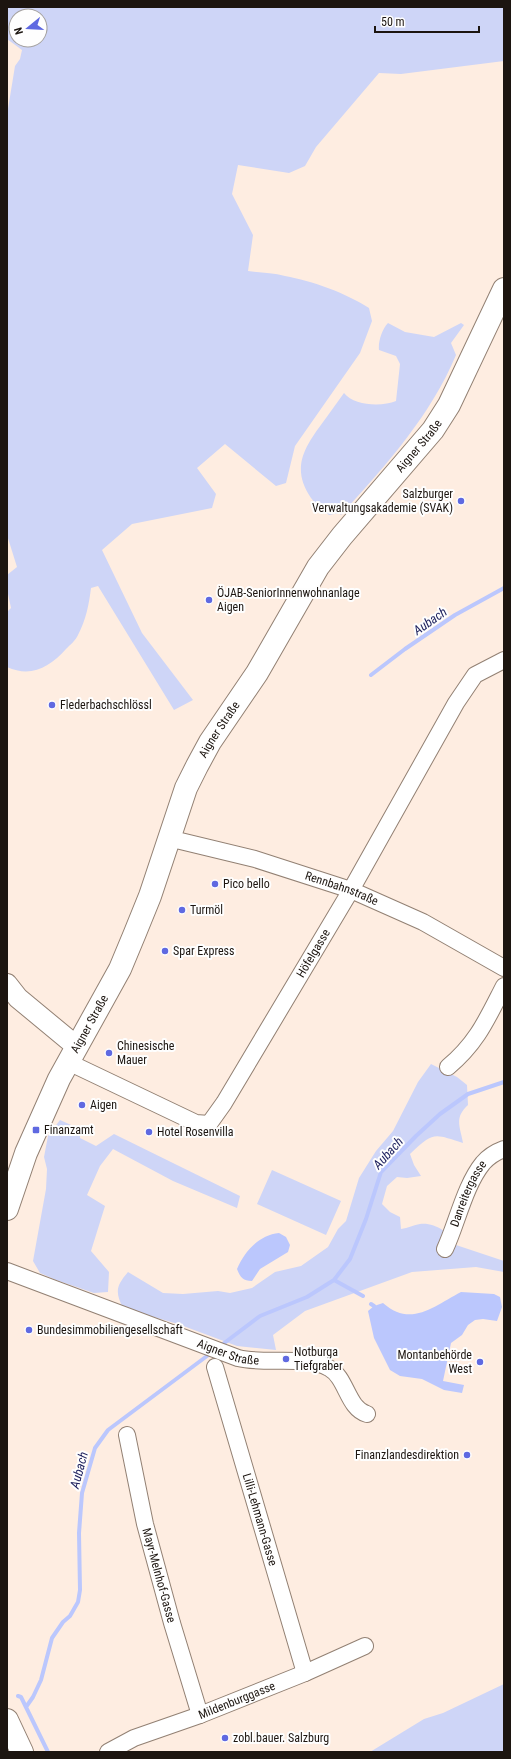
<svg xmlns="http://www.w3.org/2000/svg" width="511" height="1759" viewBox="0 0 511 1759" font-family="'Roboto Condensed',sans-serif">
	<rect width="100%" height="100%" fill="#feede1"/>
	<path fill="#ced5f7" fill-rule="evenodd" d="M7,7H504V61L401,74L379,73L316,147L305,166L289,173L238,165L232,194L253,235L248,271C260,273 273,273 285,276C312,281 346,293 369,308L372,321L360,353L295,446L286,483L276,486L225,444L197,468L216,494L212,508L132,524L102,550L142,633L193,700L174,710L98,586L91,588C89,604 86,620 78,635C76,640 70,645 66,649C50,667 31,678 7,667V612L11,608L7,589V575L17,567L7,535V115L15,66L20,59L22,50L7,39ZM16,16H40V40H16Z
		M388,323L405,332L434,337L461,323L464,325L451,343L456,355C430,417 385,466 341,515L339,513L329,515C323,510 316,505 311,498C289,466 307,444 326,418C332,410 338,401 344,393C354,406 382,407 396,401L400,364L396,356L379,350C378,342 382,329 388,323Z
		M431,1064L457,1077L467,1085L468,1105C454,1118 460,1126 463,1143C434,1134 434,1131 410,1154L414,1165L421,1176L407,1178L397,1177L387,1186L382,1204L390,1212L400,1217L401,1229C408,1228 414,1225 420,1224C434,1222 451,1233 456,1245L504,1261V1272L476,1267L412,1272L305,1311L273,1335L276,1350L237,1346L178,1324L123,1308C115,1292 116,1286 128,1272L163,1293L183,1294L218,1291L230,1293L252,1288L275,1272L301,1266L328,1247L338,1229L346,1221L359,1178L376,1151L393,1131L418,1082Z
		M60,1120L80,1129V1138L96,1146L114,1134L240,1196L237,1208L173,1181L113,1149L100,1166L87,1195L105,1206L91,1251L109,1272L108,1292L94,1293L56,1280L40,1273L33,1261L46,1189L47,1169L44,1157L48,1136Z
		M272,1170L341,1201L326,1235L257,1204Z
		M504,1684V1752H370L424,1719L443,1713Z"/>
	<path fill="#bbc7fd" d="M279,1233L286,1237L290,1245L288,1252L260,1269L252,1281C243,1281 240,1277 237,1269C245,1251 259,1235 279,1233Z
		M461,1292L494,1294L500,1297L502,1307L497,1321L483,1319L475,1320L468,1325L462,1335L451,1343L443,1381L464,1385L462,1393L444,1390L422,1379L400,1376L390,1370L374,1338L368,1311L374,1306L383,1303C411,1328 434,1306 461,1292Z"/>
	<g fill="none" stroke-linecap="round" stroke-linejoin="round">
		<path stroke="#bbc7fd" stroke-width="4" d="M371,675L405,649L455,615L504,588
			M334,1280L363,1296
			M371,1304L374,1306
			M219,1347L260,1316L307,1297L334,1280L350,1259L366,1219L381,1172L416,1136L440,1114L468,1094L504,1082
			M18,1696L21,1697L48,1752
			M26,1707L33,1697L41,1680L52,1638L63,1622L70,1616L78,1602L80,1590L79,1533L82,1493L95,1448L108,1430L211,1353"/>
		<g stroke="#928073" stroke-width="18">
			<g id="minor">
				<path id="s1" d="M168,838L255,859L351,890L423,922L504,968"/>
				<path id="s2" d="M68,1062L196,1123L209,1124L224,1103L351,890L456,703L475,675L504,660"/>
				<path d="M448,1067C477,1043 487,1019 504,986"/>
				<path id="s3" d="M445,1249C457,1223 465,1185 483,1163C489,1156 496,1152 504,1149"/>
				<path id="s4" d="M7,1271L238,1358C266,1365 307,1355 329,1368C347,1378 347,1408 367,1414"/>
				<path id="s5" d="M215,1367L305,1673"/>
				<path id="s6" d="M127,1435L145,1524L172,1623L200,1715"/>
				<path id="s7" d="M108,1752L134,1738L200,1715L305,1673L365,1646"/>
			</g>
		</g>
		<g stroke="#928073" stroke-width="22">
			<path id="tertiary" d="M7,984L18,998L76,1046"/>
		</g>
		<g stroke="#928073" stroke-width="24">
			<g id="secondary">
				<path id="s8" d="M7,1209L26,1153L59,1079L120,969L135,933L150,896L186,788L197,766L210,742L257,673L318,567L342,536L433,430L449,405L504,289"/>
			</g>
		</g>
		<g stroke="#928073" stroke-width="24">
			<path id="primary" d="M7,1720L22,1752"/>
		</g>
		<use href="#minor" stroke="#fff" stroke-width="16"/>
		<use href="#tertiary" stroke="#fff" stroke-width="20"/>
		<use href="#secondary" stroke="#fff" stroke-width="22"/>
		<use href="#primary" stroke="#fff" stroke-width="22"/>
	</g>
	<g fill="#5f69e1" stroke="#fefefe" stroke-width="1.5">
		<circle cx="461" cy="501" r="4"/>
		<circle cx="209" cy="600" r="4"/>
		<circle cx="52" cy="705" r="4"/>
		<circle cx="215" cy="884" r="4"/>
		<circle cx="182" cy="910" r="4"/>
		<circle cx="165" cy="951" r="4"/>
		<circle cx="109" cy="1053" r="4"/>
		<circle cx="82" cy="1105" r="4"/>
		<rect x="32" y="1126" width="8" height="8" rx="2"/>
		<circle cx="149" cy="1132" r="4"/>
		<circle cx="29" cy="1330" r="4"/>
		<circle cx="286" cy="1359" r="4"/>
		<circle cx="480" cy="1362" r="4"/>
		<circle cx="467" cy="1455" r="4"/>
		<circle cx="225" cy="1738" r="4"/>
	</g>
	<g text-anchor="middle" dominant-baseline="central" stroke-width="4" stroke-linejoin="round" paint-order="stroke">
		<g font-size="12" fill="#1c1510" stroke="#fefefe">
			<text stroke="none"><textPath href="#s8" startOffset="874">Aigner Straße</textPath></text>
			<text stroke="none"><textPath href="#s8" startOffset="526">Aigner Straße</textPath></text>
			<text stroke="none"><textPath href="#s1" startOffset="181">Rennbahnstraße</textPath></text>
			<text stroke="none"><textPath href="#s2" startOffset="355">Höfelgasse</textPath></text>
			<text stroke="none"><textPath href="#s8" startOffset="203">Aigner Straße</textPath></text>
			<text stroke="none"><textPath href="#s3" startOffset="60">Danreitergasse</textPath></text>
			<text stroke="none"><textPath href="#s4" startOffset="236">Aigner Straße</textPath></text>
			<text stroke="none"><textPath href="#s5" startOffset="159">Lilli-Lehmann-Gasse</textPath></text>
			<text stroke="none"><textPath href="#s6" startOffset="144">Mayr-Melnhof-Gasse</textPath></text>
			<text stroke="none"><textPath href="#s7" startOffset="139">Mildenburggasse</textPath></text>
		</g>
		<g font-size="12" fill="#1c1510" stroke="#fefefe" text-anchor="start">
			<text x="453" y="494" text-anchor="end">Salzburger<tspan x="453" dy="14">Verwaltungsakademie (SVAK)</tspan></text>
			<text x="217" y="593">ÖJAB-SeniorInnenwohnanlage<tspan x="217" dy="14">Aigen</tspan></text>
			<text x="60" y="705">Flederbachschlössl</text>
			<text x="223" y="884">Pico bello</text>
			<text x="190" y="910">Turmöl</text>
			<text x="173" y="951">Spar Express</text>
			<text x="117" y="1046">Chinesische<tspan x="117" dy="14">Mauer</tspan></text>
			<text x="90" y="1105">Aigen</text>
			<text x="44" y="1130">Finanzamt</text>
			<text x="157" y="1132">Hotel Rosenvilla</text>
			<text x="37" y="1330">Bundesimmobiliengesellschaft</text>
			<text x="294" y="1352">Notburga<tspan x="294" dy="14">Tiefgraber</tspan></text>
			<text x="472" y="1355" text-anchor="end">Montanbehörde<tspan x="472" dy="14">West</tspan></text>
			<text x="459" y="1455" text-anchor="end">Finanzlandesdirektion</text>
			<text x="233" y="1738">zobl.bauer. Salzburg</text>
		</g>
		<g font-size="13" font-style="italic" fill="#1e215e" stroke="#fefefe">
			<text transform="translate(430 621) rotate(-35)">Aubach</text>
			<text transform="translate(388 1153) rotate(-48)">Aubach</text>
			<text transform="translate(79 1470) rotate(-75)">Aubach</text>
		</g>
	</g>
	<rect width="511" height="1759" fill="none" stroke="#1c1510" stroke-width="16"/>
	<g transform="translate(28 28) rotate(252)"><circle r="19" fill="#fefefe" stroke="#a4a19f"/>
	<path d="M0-3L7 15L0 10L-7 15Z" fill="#5f69e1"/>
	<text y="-6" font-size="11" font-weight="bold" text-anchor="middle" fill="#1c1510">N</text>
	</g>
	<path d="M375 26v6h104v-6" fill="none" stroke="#1c1510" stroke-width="2"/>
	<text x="381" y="26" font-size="12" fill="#1c1510" stroke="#fefefe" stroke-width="3" paint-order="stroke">50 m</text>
</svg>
